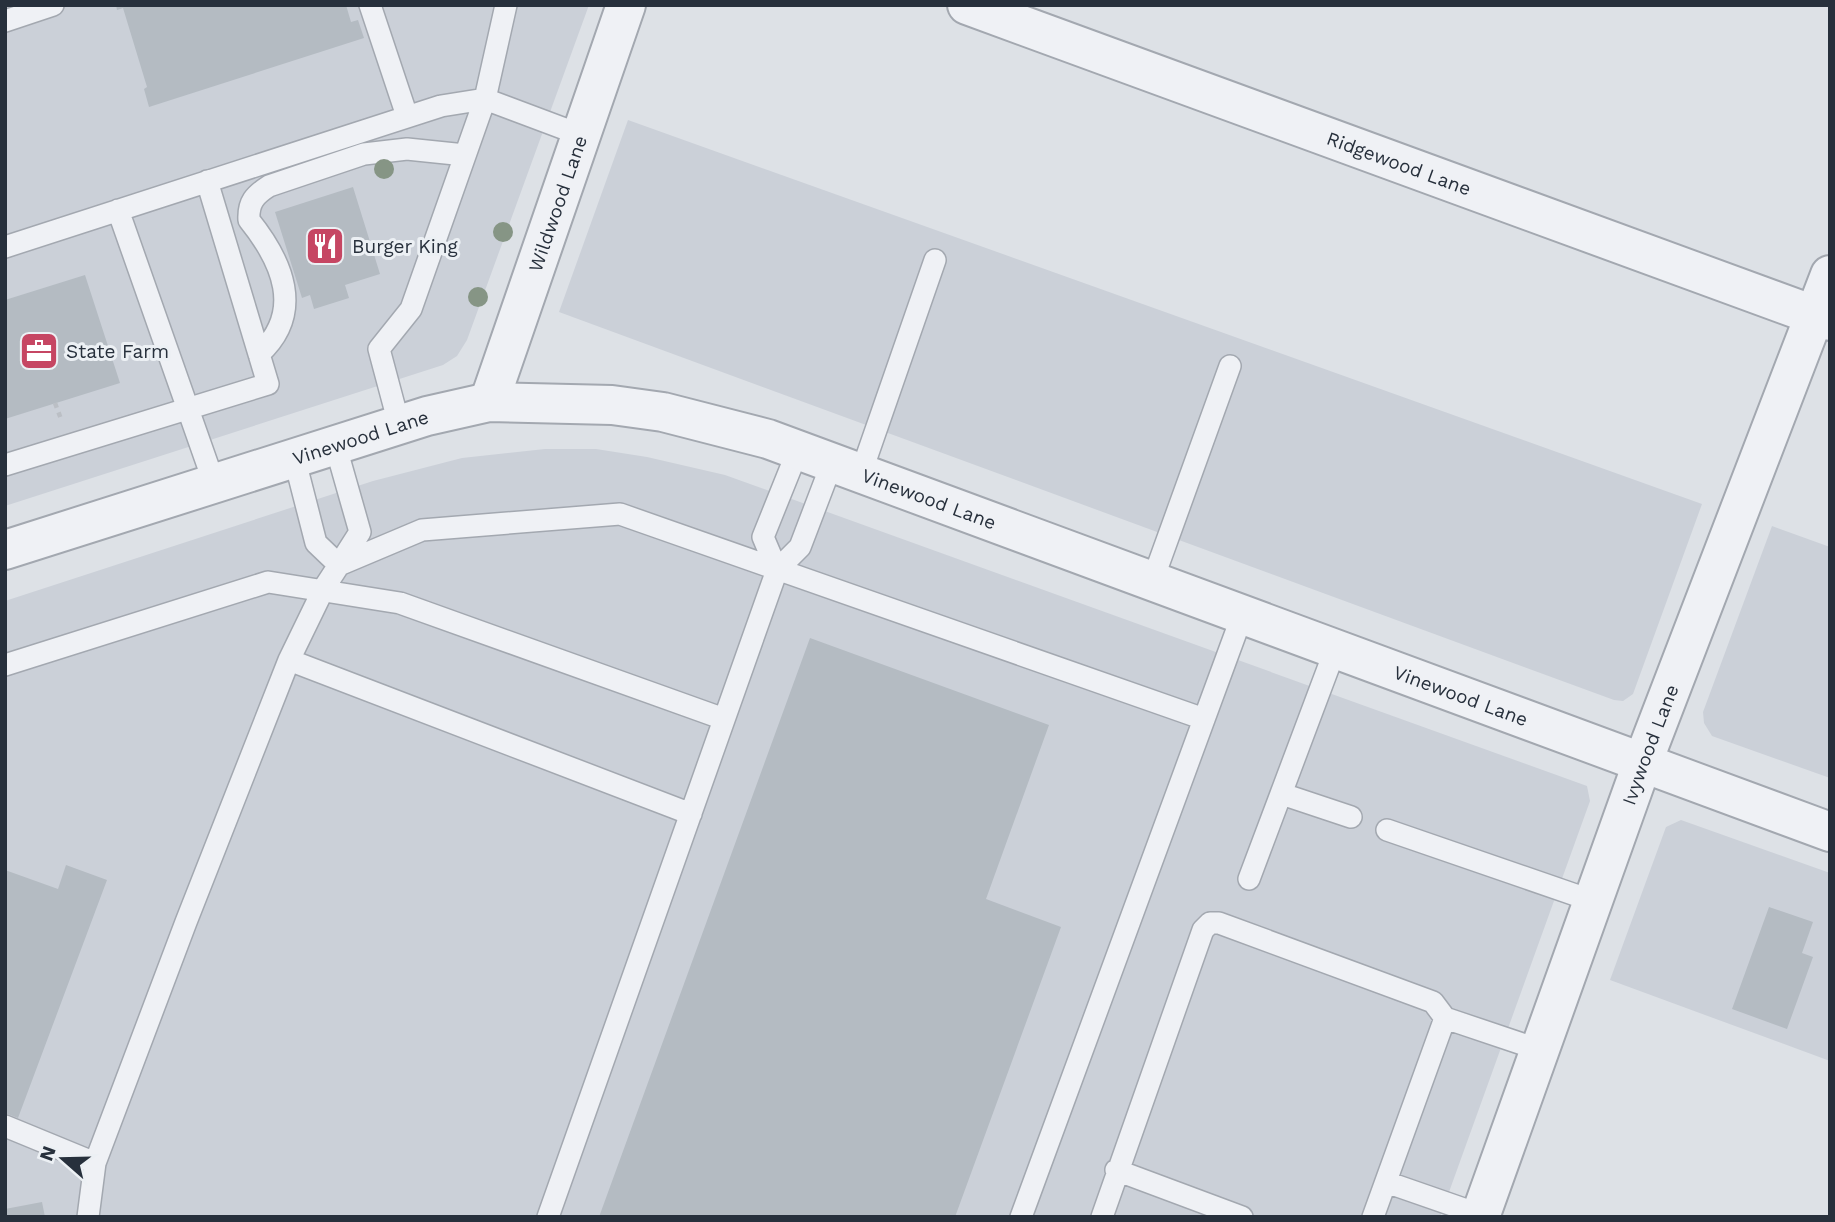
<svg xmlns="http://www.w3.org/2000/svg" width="1835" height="1222" viewBox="0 0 1835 1222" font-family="'Work Sans',sans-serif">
	<rect width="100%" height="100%" fill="#dde1e6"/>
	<path fill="#cbd0d8" d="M5,5H589L467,340L457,356L443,365L5,506Z
		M628,120L1702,504L1633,694L1623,701L1614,700L559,312Z
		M545,449H596L647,457L725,475L1587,786L1590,801L1440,1217H5V601L373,481L462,458Z
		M1772,526L1830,547V778L1712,736L1704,723L1703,712Z
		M1681,820L1830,873V1061L1610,980L1666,827Z"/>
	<path fill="#b4bbc2" d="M116,5H346L351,22L358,20L364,38L149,107L144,89L147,87L123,8L117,10Z
		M353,187L380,274L345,285L349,298L314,309L310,295L302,298L275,212Z
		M85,275L120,383L5,419V300Z
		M810,638L1049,725L986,899L1061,927L955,1217H599Z
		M66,865L107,880L18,1118L5,1113V870L58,889Z
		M1769,907L1813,922L1802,953L1813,957L1787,1029L1732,1009Z
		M42,1202L45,1217H5V1209Z"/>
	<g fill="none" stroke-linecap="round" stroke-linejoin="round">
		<g stroke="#a3a8b0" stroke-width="24">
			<path id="service" d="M370,5L407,116
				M5,21L53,5
				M118,210L214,483
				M5,247L441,106L485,99L581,135
				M259,354C305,312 282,261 249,220C248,202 255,195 269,186L364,154L407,149L465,155
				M399,424L379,349L411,309L485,99L506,5
				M798,450L763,537L777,570L800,547L832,463
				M294,457L316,543L339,565L360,532L335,444
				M5,465L268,384L207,181
				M861,473L935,260
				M1152,582L1230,366
				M289,660L691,814
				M5,665L268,582L400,603L724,719
				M1282,794L1351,817
				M1387,830L1593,901
				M1249,879L1335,650
				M5,1126L95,1163
				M1116,1170L1242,1217
				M1386,1182L1481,1215
				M88,1217L95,1163L186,922L289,660L324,588L339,565L422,530L620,514L1204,719
				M548,1217L777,570
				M1021,1217L1242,616
				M1102,1217L1203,930L1210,923H1219L1433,1002L1445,1018L1540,1050
				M1373,1217L1445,1018"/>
		</g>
		<g stroke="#a3a8b0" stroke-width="42">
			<g id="minor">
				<path id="s1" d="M967,5L1830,321"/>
				<path id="s2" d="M489,402L626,5"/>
			</g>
		</g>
		<g stroke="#a3a8b0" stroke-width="42">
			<g id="tertiary">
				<path id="s3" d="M5,550L427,416L489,402L612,405L663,412L768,439L1830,832"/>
				<path id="s4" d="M1480,1217L1642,764L1830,275"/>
			</g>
		</g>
		<path stroke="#bbbfc5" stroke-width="4.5" stroke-dasharray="5 5" stroke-linecap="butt" d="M55,403L61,419"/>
		<use href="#service" stroke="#eff1f5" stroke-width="21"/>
		<use href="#minor" stroke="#eff1f5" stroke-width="38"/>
		<use href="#tertiary" stroke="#eff1f5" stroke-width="38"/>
	</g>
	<g fill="#869585">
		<circle cx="384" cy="169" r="10"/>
		<circle cx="503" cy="232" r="10"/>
		<circle cx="478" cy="297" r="10"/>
	</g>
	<defs>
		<g id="restaurant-square" transform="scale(2.0125)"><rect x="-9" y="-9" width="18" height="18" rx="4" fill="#c64663" stroke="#ecf0f4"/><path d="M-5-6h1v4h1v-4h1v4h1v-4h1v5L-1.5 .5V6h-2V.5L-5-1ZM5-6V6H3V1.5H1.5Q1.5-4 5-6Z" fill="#fff"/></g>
		<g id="office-square" transform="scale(2.0125)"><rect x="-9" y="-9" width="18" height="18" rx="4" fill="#c64663" stroke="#ecf0f4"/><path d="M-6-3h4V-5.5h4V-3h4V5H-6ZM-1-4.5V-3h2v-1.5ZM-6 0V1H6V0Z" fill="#fff"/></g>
	</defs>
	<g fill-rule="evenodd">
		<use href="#restaurant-square" x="325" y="246"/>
		<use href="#office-square" x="39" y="351"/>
	</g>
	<g text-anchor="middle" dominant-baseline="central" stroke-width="6" stroke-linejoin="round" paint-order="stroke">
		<g font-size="19" fill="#27303c" stroke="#ecf0f4">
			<text stroke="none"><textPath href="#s1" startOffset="460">Ridgewood Lane</textPath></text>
			<text stroke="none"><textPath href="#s2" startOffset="210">Wildwood Lane</textPath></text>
			<text stroke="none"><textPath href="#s3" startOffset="373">Vinewood Lane</textPath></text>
			<text stroke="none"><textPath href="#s3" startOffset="961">Vinewood Lane</textPath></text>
			<text stroke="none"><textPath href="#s3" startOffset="1528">Vinewood Lane</textPath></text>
			<text stroke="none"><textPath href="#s4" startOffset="502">Ivywood Lane</textPath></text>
		</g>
		<g font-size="19" fill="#27303c" stroke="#ecf0f4" text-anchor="start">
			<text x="352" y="246">Burger King</text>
			<text x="66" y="351">State Farm</text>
		</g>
	</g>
	<rect width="1835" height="1222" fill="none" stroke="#27303c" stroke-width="14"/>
	<g transform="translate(63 1159) rotate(290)" stroke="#ecf0f4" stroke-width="5" paint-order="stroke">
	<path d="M0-5L12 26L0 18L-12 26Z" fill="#27303c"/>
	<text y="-10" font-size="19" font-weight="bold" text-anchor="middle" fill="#27303c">N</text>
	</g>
</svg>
